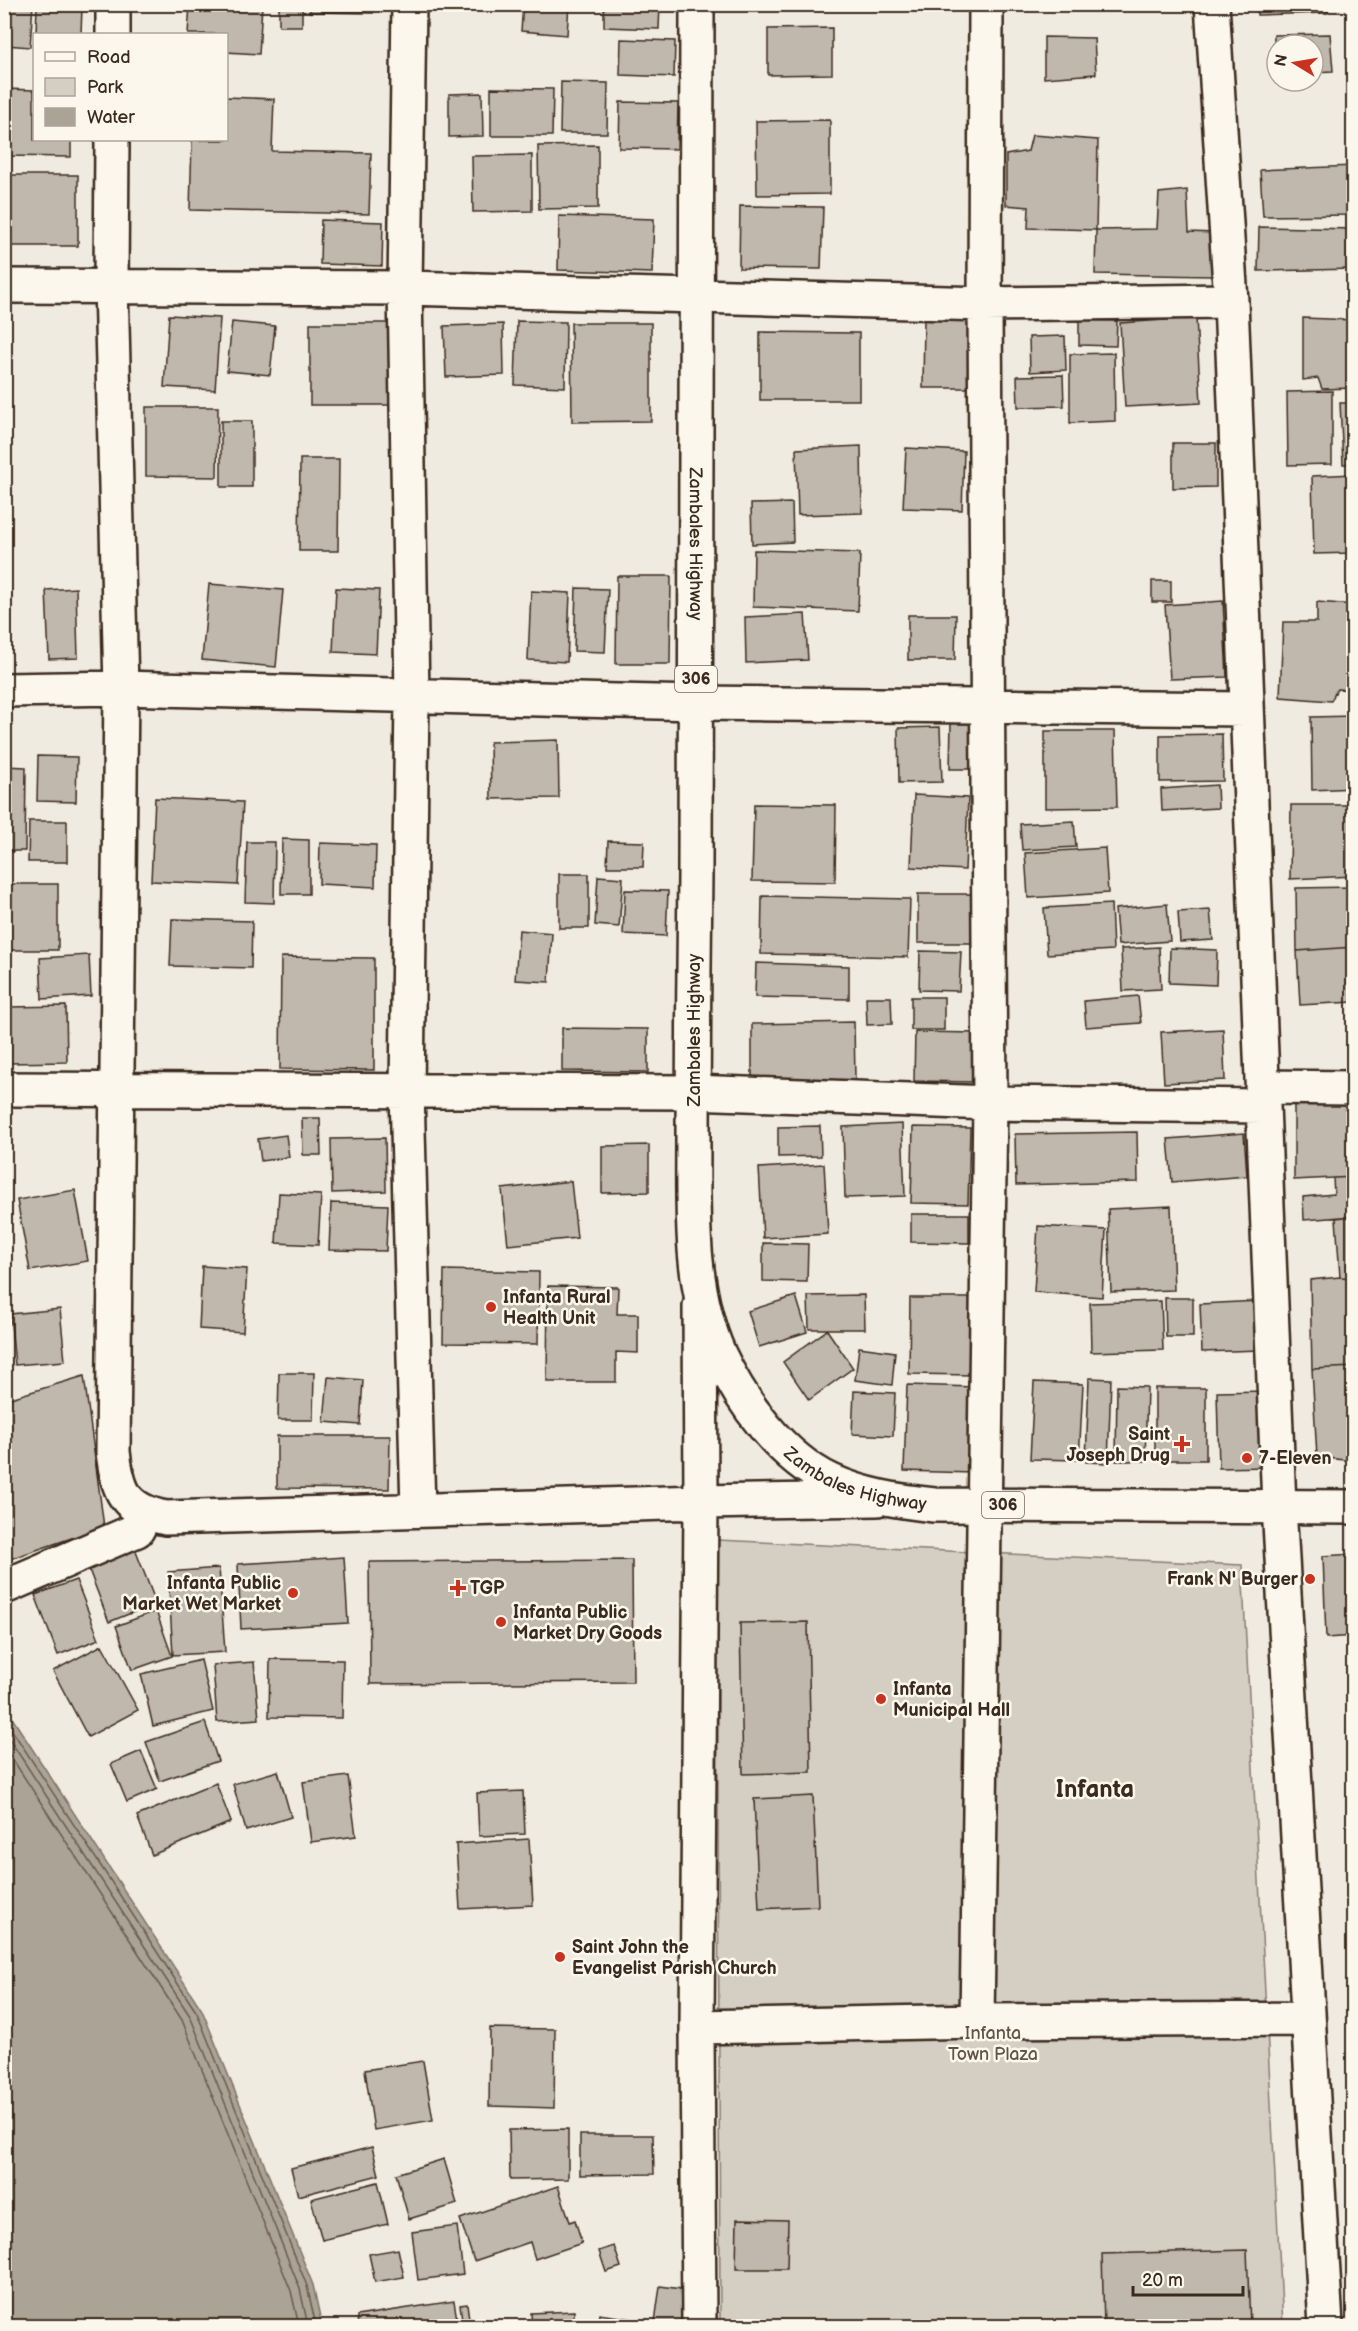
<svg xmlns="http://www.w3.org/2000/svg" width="1358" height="2331" viewBox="0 0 1358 2331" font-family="'Balsamiq Sans',sans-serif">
	<rect width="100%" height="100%" fill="#f0ebe0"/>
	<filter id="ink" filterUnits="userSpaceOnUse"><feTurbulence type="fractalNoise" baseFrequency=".0167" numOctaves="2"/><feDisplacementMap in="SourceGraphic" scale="12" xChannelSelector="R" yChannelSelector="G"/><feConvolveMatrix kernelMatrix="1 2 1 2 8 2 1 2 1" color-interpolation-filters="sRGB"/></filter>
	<g filter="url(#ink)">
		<path fill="#d5cec3" stroke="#887c70" stroke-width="1.5" d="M717,1540L1242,1565L1283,2326H720Z"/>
		<path fill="#aca397" stroke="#7f7367" stroke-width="1.5" d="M5,1707L202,2010L313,2285L322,2326H5Z"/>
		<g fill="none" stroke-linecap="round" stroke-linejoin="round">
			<path stroke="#685a4e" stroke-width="1.5" d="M4,1718L197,2013L307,2286L316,2326
				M4,1731L190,2016L300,2289L308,2326
				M4,1746L182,2020L291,2291L299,2326"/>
		</g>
		<path fill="#c0b8ad" stroke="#3b2a1e" stroke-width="1.5" d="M8,4H33L30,47L6,45Z
			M190,4L262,5L259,54L226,52V34H188Z
			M279,4H302V26H279Z
			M310,4H373V13L310,12Z
			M523,4H569L567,35L521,31Z
			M604,4H660L659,29L604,27Z
			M1257,4H1328V13L1257,15Z
			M37,5L82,7L81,34H36Z
			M832,28V74L768,75V29Z
			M1330,34L1333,71L1313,72V45H1277V74H1274V35Z
			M1044,37L1094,38L1096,74L1044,78Z
			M621,39L675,41L674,77L620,75Z
			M561,82L608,83L607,133H560Z
			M491,88L553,89L552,136H491Z
			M4,89L34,90V140H71V157L4,156Z
			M482,93L483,136L449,137V94Z
			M226,97L274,99L272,151L371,153L369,214L190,210L192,140H226Z
			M620,102L678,103L677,149L619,148Z
			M830,120V194L757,195L756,121Z
			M1032,135L1098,140L1096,230L1028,228L1029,207L1006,205V155L1028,151Z
			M598,145V208L539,209L538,146Z
			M532,155V211L473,212L472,156Z
			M1354,166V215L1263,216L1260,170Z
			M4,175H78V246H4Z
			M1187,190L1189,232L1214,233L1212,276L1095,274L1096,230L1157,229L1159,193Z
			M740,206L823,207L821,269L739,268Z
			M559,216L654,219L652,273L558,270Z
			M321,220L383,222L382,266L320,264Z
			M1259,227L1354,229V269L1258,271Z
			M169,315L220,318L215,390L164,387Z
			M1196,318L1201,403L1125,407L1120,323Z
			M1303,318L1354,320V388L1322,389L1318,378L1303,380Z
			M924,320H971V388H923Z
			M1079,320L1117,321L1116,346L1079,345Z
			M517,321L566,322L565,387L515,385Z
			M232,322L275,326L270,375L227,371Z
			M310,323H392V405H310Z
			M571,323H651V421L572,422Z
			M503,324L504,375L446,377L444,326Z
			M760,332L859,333V400H760Z
			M1065,336L1066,370L1030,372L1029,337Z
			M1114,353L1115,421L1070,423V354Z
			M1063,375L1064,406L1018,407L1017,376Z
			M1332,391V464L1288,465L1287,392Z
			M1340,403H1354V464H1343Z
			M146,407H218L217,477L146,476Z
			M221,421H252V487H221Z
			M1173,443H1216V487L1173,488Z
			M861,446L862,513L798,515L796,449Z
			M906,448L964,451L962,510L903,508Z
			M300,459H339L338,551H299Z
			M1354,474V553L1314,554L1312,476Z
			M792,503L793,542L752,544L751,504Z
			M754,550L860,553L858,611L753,607Z
			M617,576H671L670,664H616Z
			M1152,581H1171V602H1152Z
			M209,584L283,590L276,667L202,660Z
			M76,588L78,658L49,659L46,590Z
			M336,588L379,590L376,654L333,652Z
			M576,588L608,589L605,652L574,651Z
			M531,591L570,593L567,662L528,660Z
			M1223,601L1227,677L1170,679L1165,605Z
			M1317,602L1354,605V690L1337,689L1331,701L1280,697L1283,622H1317Z
			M805,614L808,660L746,663L745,617Z
			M908,615H956L955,660H908Z
			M1354,716V788L1312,790L1311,717Z
			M951,722H983L982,769H950Z
			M940,727L942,782L899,783L898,728Z
			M1045,731H1115L1117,807L1045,808Z
			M1222,734L1223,781L1160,782V735Z
			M558,740L559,798L491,799L490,742Z
			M38,756L77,757L76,802L37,801Z
			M4,766L26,767L25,851H4Z
			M1217,785L1218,808L1162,811L1161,789Z
			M914,795L968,798L965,870L911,867Z
			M155,798L243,802L238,885L151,881Z
			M754,804L836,805L835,882L752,881Z
			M1291,805H1354V876L1290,879Z
			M29,821H67V862H28Z
			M1074,821L1076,847L1022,850L1020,824Z
			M282,839L309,840V894H281Z
			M608,841L644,842L643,867H607Z
			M247,842H275L274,903L245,902Z
			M320,843L376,845L375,887L319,884Z
			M1105,848L1108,893L1028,898L1025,853Z
			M559,874H589V928H559Z
			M598,876L623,878L619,927L595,925Z
			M6,884H58V950H6Z
			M1354,887V947L1297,951L1296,888Z
			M625,890L668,891L666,936L623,934Z
			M918,894H973L972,943H918Z
			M762,896L910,899L908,957L761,954Z
			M1111,904L1113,950L1047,954L1044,908Z
			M1167,904L1170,941L1118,945L1115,909Z
			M1210,910L1213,940L1180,942L1178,912Z
			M172,919L252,921L251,968L170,966Z
			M519,930L552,933L549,982L515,980Z
			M1159,947L1161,989L1123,991L1121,949Z
			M1354,947V1002L1300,1005L1297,951Z
			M1170,948L1217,950L1216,985L1169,983Z
			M920,951L961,952L959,991L919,990Z
			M89,955L91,996L42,999L40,958Z
			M281,957L374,958V1070L280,1069Z
			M756,963L849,966V999L755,997Z
			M1138,996L1141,1023L1086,1027L1084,1001Z
			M866,997H891L892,1024L867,1025Z
			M911,997H944V1030H911Z
			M66,1006L67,1062L8,1063V1007Z
			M854,1022L855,1080L752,1081V1024Z
			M562,1028L648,1029V1072L562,1071Z
			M1223,1029L1225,1080L1164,1083L1161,1032Z
			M915,1032L977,1033L976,1082L914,1081Z
			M1354,1103V1177L1294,1180V1104Z
			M302,1118H320L321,1155H303Z
			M902,1124L905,1196L845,1198L843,1127Z
			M820,1126L821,1156L778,1157V1127Z
			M913,1127L970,1128L968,1204L911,1203Z
			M1137,1132L1138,1182L1016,1185L1015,1134Z
			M1244,1133L1247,1176L1172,1182L1168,1139Z
			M286,1135L289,1157L261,1161L258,1139Z
			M385,1138L386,1191L332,1193L331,1139Z
			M649,1145V1192L602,1193V1146Z
			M824,1164L828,1234L763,1238L759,1168Z
			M1354,1177V1216L1304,1220L1303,1197L1334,1194L1333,1178Z
			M571,1181L577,1238L508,1245L502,1189Z
			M75,1190L88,1261L30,1271L17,1200Z
			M279,1193L321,1195L318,1245L276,1243Z
			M331,1203L388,1205L386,1251L329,1250Z
			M1171,1206L1174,1290L1111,1292L1108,1209Z
			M911,1214H969V1243L911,1242Z
			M1354,1216V1278L1340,1277L1336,1218Z
			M1038,1226L1106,1230L1102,1297L1034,1292Z
			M763,1243L808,1244L807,1282L763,1281Z
			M202,1266L247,1269L243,1332L199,1329Z
			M444,1270L539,1272L538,1344L443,1343Z
			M1340,1277L1354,1278V1367L1312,1369L1310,1280Z
			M548,1286L618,1287L617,1314H638V1353L616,1352V1382H547Z
			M864,1295L865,1329H809L808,1296Z
			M796,1296L807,1332L759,1347L748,1311Z
			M910,1298H974L973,1375L909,1374Z
			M1165,1298H1193V1337H1166Z
			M1161,1301L1163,1350L1091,1352L1090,1303Z
			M1258,1301L1260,1350L1202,1352L1200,1304Z
			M60,1309L65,1361L15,1365L10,1314Z
			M827,1330L853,1368L809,1400L783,1362Z
			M859,1347L895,1352L892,1385L855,1380Z
			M1354,1367V1461L1317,1457L1312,1369Z
			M279,1373H314L313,1420H278Z
			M84,1376L104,1527L4,1561V1400Z
			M328,1377L363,1380L360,1425L324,1422Z
			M1089,1378L1111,1379L1108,1463L1086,1462Z
			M1034,1382L1083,1384L1079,1460L1030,1459Z
			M907,1385L975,1387L973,1473L904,1471Z
			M1117,1386L1147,1387L1145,1461H1116Z
			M1155,1388H1206V1460H1155Z
			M854,1391L895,1393L893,1436L852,1434Z
			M1266,1391L1268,1467L1219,1468L1217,1392Z
			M277,1436H390L389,1489L277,1488Z
			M133,1544L156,1603L109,1622L86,1562Z
			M1354,1554V1636L1326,1638L1323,1556Z
			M344,1557L348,1623L241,1629L238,1564Z
			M632,1560L633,1682L370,1684L369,1562Z
			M219,1568L225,1652L173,1655L168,1572Z
			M76,1580L99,1639L58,1655L35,1595Z
			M156,1611L172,1656L132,1670L116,1626Z
			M808,1622L811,1772L743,1774L740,1623Z
			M102,1645L138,1710L88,1737L53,1671Z
			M270,1659L343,1660L342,1718L269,1717Z
			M201,1660L213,1711L153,1726L141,1674Z
			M254,1662L259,1719L217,1722L213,1665Z
			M205,1722L218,1761L160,1781L146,1742Z
			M141,1751L157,1789L127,1802L111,1764Z
			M278,1771L291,1817L246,1831L233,1784Z
			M348,1776L356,1836L311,1842L303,1782Z
			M216,1783L231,1822L152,1855L137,1816Z
			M523,1791L525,1834L479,1836L477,1793Z
			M813,1796L818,1906L759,1909L754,1799Z
			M529,1839L533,1905L460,1909L456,1844Z
			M490,2028L555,2029L554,2108L489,2106Z
			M423,2061L433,2120L374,2130L365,2070Z
			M568,2129V2179L510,2180L509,2130Z
			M1351,2129H1354V2181H1352Z
			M580,2135H653L654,2174L580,2175Z
			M372,2147L379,2175L298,2196L291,2168Z
			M444,2159L457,2204L409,2219L396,2174Z
			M378,2182L388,2224L322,2240L311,2199Z
			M558,2186L570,2222L575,2220L582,2243L535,2259L530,2242L474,2261L460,2219Z
			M737,2219L788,2220L787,2269H736Z
			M457,2226L463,2274L418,2280L412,2232Z
			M614,2246L621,2267L606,2272L599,2251Z
			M398,2249L404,2277L375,2282L369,2254Z
			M1247,2250L1250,2326H1104L1102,2254Z
			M660,2286L695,2291L689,2326H597L599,2314L655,2322Z
			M454,2301L458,2326H358L357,2316Z
			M467,2304L470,2326H463L460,2305Z
			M574,2311V2326H532L531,2313Z"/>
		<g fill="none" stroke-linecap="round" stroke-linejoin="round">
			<g stroke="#3b2a1e" stroke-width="38">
				<path id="minor" d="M409,4L405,288L412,697L407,1091L418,1510
					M1212,4L1231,301L1279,1506L1326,2326
					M113,34V4
					M112,140L111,284L121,688L113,1452C118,1491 124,1510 166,1518L701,1502L700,1306
					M4,286L405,288L985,304L1231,301
					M4,690L121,688L696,703L1246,709
					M1262,1087L1354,1088
					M4,1089L693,1092L990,1103L1263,1106
					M4,1587L137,1530L146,1514
					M977,2021L990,1103L985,304L986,4
					M697,2027L977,2021L1308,2019
					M699,2326L697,2027L701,1502L877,1499"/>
			</g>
			<g stroke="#3b2a1e" stroke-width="38">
				<g id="major">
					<path id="s1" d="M697,4C694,294 697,584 695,873C694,961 693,1048 693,1136C693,1208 689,1286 719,1354C742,1403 781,1457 831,1481C863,1496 899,1501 934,1505L1354,1507"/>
				</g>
			</g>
			<use href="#minor" stroke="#fbf7ec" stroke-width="33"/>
			<use href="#major" stroke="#fbf7ec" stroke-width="33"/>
		</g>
	</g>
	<g fill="#c8321e" stroke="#fbf7ec" stroke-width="2">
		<circle cx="491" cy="1307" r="6"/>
		<path d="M1179 1435h6v6h6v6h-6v6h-6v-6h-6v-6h6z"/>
		<circle cx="1247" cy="1458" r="6"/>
		<circle cx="1310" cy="1579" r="6"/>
		<path d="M455 1579h6v6h6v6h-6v6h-6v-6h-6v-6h6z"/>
		<circle cx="293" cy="1593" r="6"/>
		<circle cx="501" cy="1622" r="6"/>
		<circle cx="881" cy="1699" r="6"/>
		<circle cx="560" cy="1957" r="6"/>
	</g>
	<g text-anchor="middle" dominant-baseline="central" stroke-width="5" stroke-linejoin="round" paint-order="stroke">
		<g fill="#fbf7ec" stroke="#75685c" stroke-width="1.5">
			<rect x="675" y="666" width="42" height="26" rx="4.5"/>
			<rect x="982" y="1492" width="42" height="26" rx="4.5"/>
		</g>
		<g font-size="16" font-weight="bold" fill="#3b2a1e">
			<text x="696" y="679">306</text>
			<text x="1003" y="1505">306</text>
		</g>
		<g font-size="18" fill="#3b2a1e" stroke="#fbf7ec">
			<text stroke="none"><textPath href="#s1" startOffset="540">Zambales Highway</textPath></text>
			<text transform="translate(694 1030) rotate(-90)">Zambales Highway</text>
			<text stroke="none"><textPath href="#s1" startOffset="1548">Zambales Highway</textPath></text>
		</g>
		<g font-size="18" font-weight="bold" fill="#3b2a1e" stroke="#fbf7ec" text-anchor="start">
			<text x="503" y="1297">Infanta Rural<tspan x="503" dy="21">Health Unit</tspan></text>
			<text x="1170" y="1434" text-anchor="end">Saint<tspan x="1170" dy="21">Joseph Drug</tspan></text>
			<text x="1259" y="1458">7-Eleven</text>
			<text x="1298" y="1579" text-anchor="end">Frank N' Burger</text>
			<text x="281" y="1583" text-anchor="end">Infanta Public<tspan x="281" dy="21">Market Wet Market</tspan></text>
			<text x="470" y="1588">TGP</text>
			<text x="513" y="1612">Infanta Public<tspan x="513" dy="21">Market Dry Goods</tspan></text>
			<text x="893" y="1689">Infanta<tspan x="893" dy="21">Municipal Hall</tspan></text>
			<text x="572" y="1947">Saint John the<tspan x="572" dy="21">Evangelist Parish Church</tspan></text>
		</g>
		<g font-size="18" fill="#625347" stroke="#fbf7ec">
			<text x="993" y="2033">Infanta<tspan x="993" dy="21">Town Plaza</tspan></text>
		</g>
		<g font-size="24" font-weight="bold" fill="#3b2a1e" stroke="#fbf7ec">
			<text x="1095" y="1789">Infanta</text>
		</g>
	</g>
	<rect width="1358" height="2331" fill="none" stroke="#fbf7ec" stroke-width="24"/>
	<rect x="12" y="12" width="1334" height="2307" fill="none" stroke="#3b2a1e" stroke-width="2" filter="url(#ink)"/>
	<rect x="33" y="33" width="195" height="108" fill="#fbf7ec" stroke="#aea59a" stroke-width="1.5"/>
	<rect x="45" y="52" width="30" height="9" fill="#fbf7ec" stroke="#aea59a" stroke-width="1.5"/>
	<text x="87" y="63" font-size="18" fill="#3b2a1e">Road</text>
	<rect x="45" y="78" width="30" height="18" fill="#d5cec3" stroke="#aea59a" stroke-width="1.5"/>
	<text x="87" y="93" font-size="18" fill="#3b2a1e">Park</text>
	<rect x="45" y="108" width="30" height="18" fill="#aca397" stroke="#aea59a" stroke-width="1.5"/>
	<text x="87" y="123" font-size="18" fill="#3b2a1e">Water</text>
	<g transform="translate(1295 63) rotate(281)"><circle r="28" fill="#fbf7ec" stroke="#aea59a" stroke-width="1.5"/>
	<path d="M0-4.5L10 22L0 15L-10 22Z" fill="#c8321e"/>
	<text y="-9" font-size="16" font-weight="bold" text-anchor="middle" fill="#3b2a1e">N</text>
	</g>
	<path d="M1133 2286v9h110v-9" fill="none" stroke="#3b2a1e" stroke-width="3"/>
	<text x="1142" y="2286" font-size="18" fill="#3b2a1e" stroke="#fbf7ec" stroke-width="4.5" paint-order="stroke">20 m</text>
</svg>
